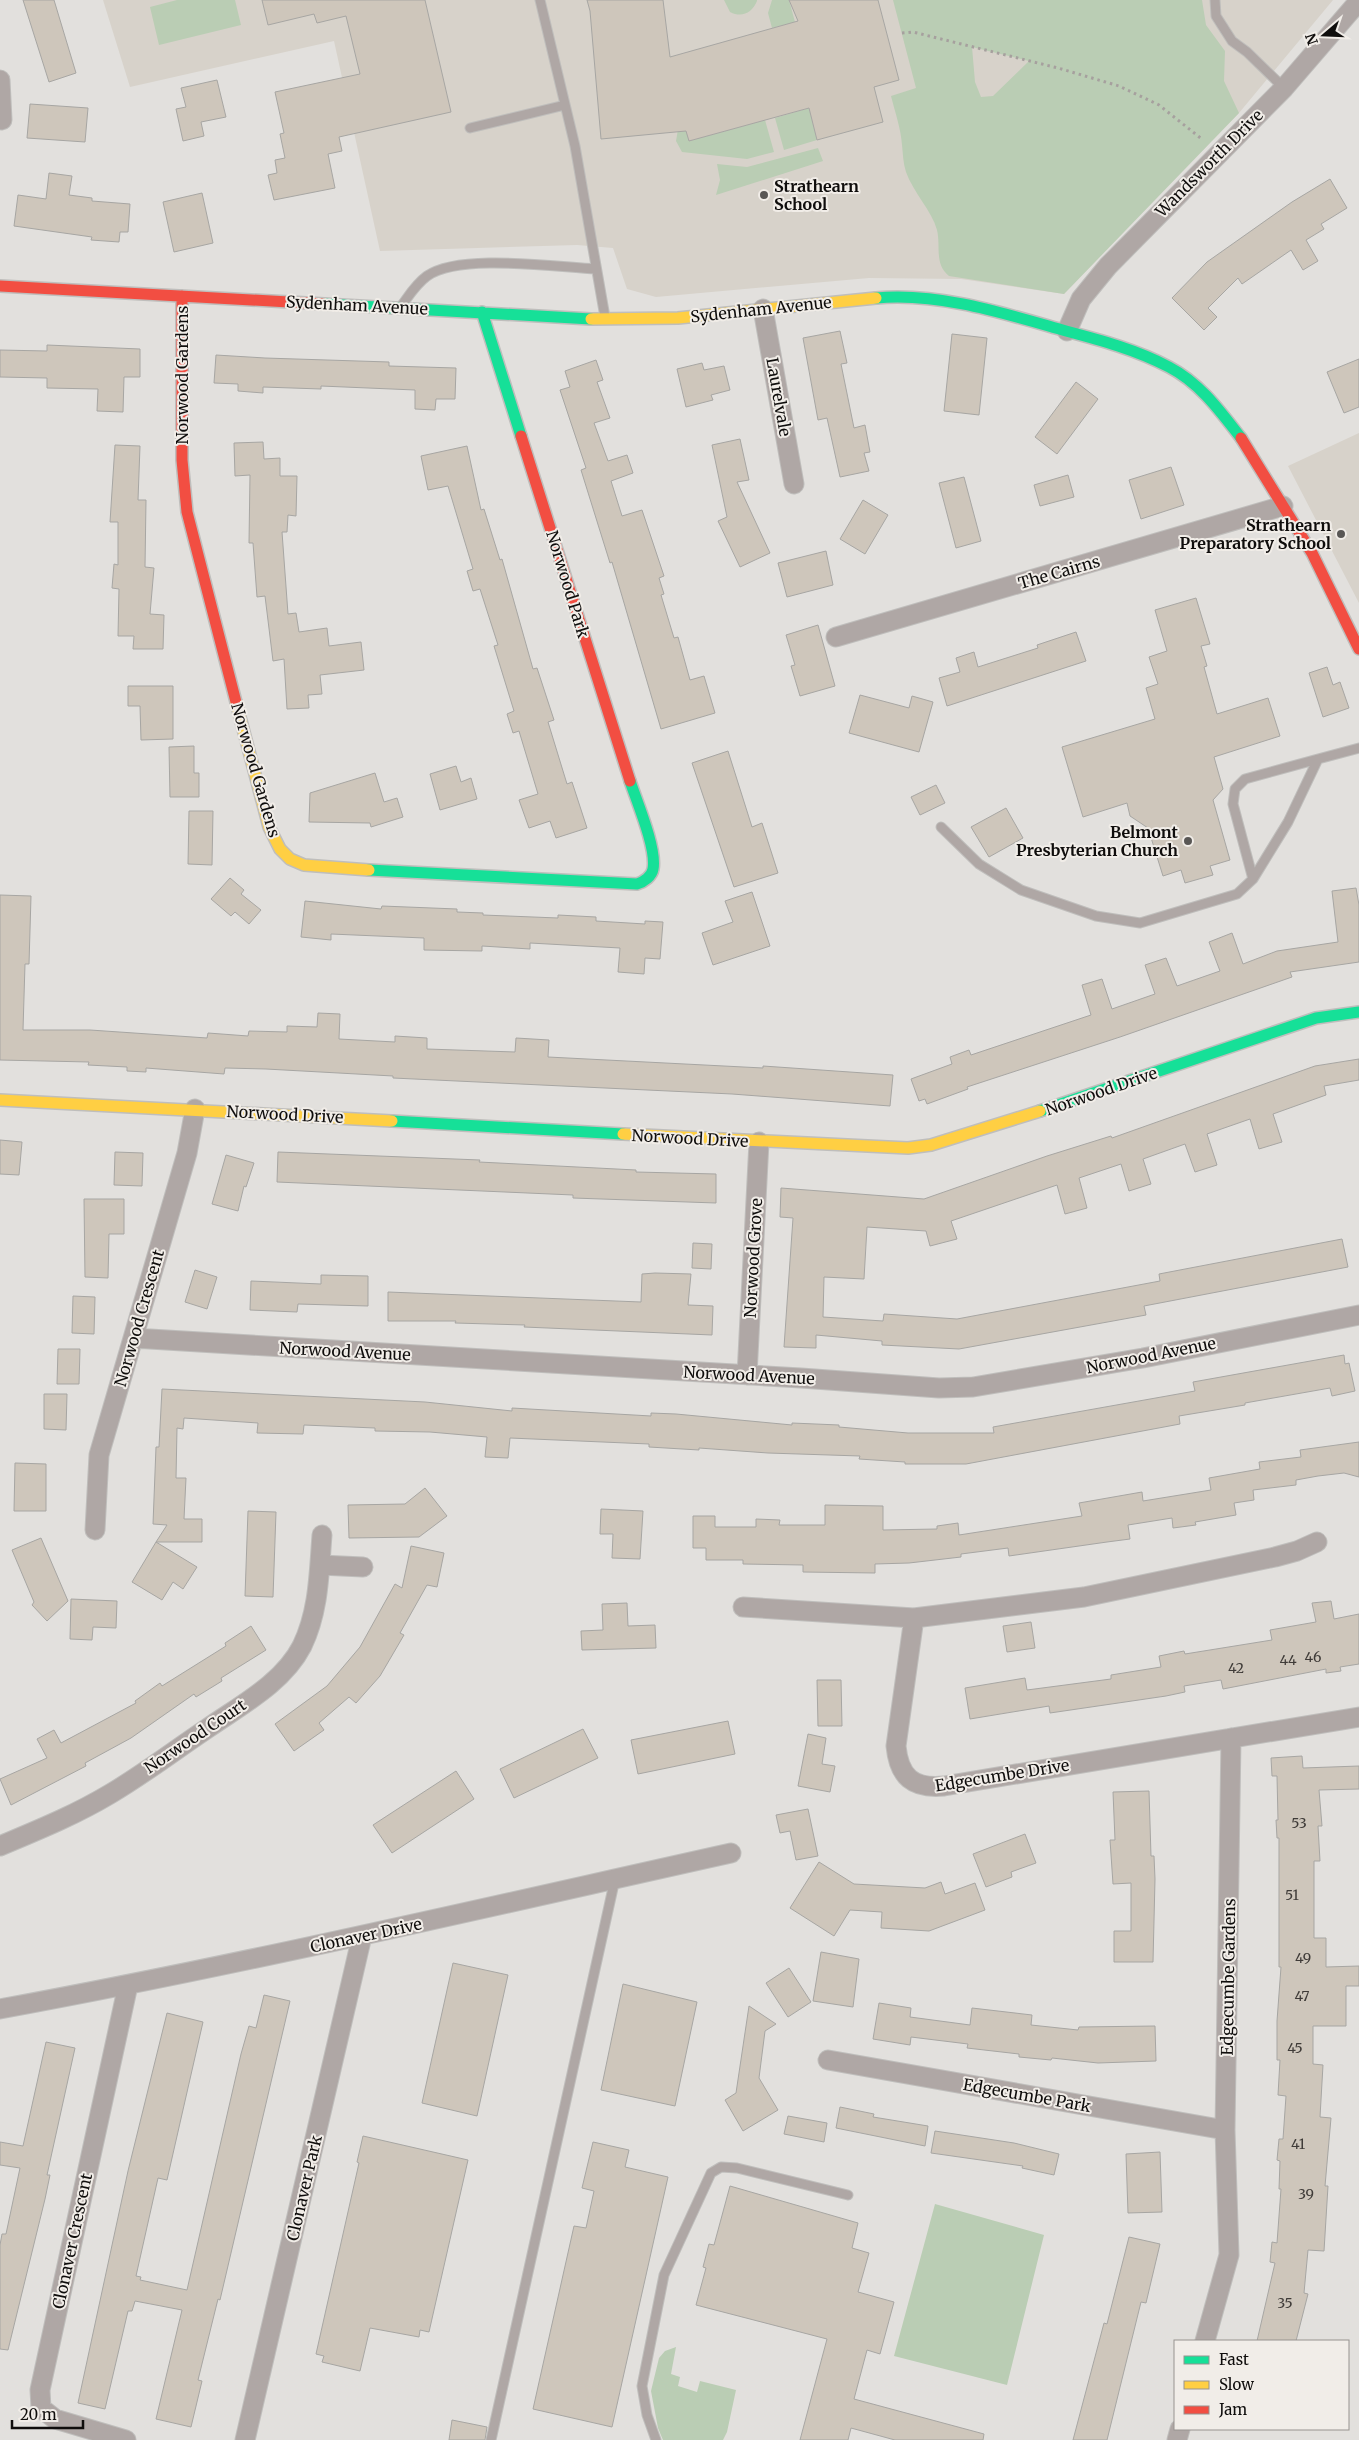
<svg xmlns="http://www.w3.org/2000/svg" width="1359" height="2440" viewBox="0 0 1359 2440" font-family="Merriweather,serif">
	<rect width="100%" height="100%" fill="#e2e0dd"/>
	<path fill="#d7d2ca" d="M103,0H1333L1239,113L1064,294L961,279L869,278L656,297L627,289L613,248L577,245L380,251L334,41L130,87Z
		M1359,433V603L1288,466Z"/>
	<path fill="#bacdb4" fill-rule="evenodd" d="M177,0H235L241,25L159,45L150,7Z
		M724,0H757V1C752,13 742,18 730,12Z
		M772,0H789L795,22L772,28L768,13Z
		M893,0H1202L1206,25L1225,51L1224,81L1239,113L1064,294L949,276C934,264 941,247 937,230C932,211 913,192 906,172C903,163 903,154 902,145C901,129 895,112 891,96L916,88ZM972,47L1029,61L993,96L981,97L975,82Z
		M809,108L817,140L784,150L775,118Z
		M681,112L689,141L765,120L774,152L747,159L682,152L676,141Z
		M818,148L823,161L716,195L720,180L717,164L747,167Z
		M935,2204L1044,2235L1007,2385L894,2356Z
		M676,2347L671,2374L680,2377L678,2386L697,2392L700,2381L736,2390L727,2432L723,2440H663L658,2428L651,2391L659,2358L665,2351Z"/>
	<path fill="#cec6bb" stroke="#a7a6a3" d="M23,0H54L76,73L49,82Z
		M262,0H425L451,112L339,137L342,151L328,154L335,188L274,200L268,175L277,173L275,160L285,158L280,134L284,133L275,92L360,74L346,16L317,23L314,14L268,25Z
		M587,0H663L670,57L798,21L789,0H878L899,80L874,87L883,122L817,140L809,108L689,141L686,131L601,139L590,11Z
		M217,80L226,117L201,122L204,136L183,141L176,109L186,107L181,88Z
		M30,104L88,108L85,142L27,138Z
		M49,173L72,176L69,195L92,198V201L130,204L128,232H120L119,242L91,240L92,237L14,226L18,195L46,199Z
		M1330,179L1347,208L1321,224L1324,229L1306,240L1318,261L1303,270L1291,250L1242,284L1238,278L1208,308L1217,317L1204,330L1172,298L1207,262L1292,202Z
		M202,193L213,243L174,252L163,202Z
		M840,331L847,363L841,364L854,428L865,425L870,452L864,453L869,471L840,477L827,418L818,420L803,338Z
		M952,334L987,338L979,415L944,411Z
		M47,345L140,349V377H124L123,412L97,411L98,389L47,388V378L0,377V350L47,351Z
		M216,355L265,358L389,362V366L456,368L455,399H436L435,410L415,409V390L321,386V389L263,387V393L238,391V384L214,383Z
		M1359,359V407L1344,413L1327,372Z
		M596,360L603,380L597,382L610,418L594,423L608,461L627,455L633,473L611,481L622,516L642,510L664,576L659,578L664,594L661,595L674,638L678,637L690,680L704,676L715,713L661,729L612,562L610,563L581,470L586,468L560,390L570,387L565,371Z
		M702,363L704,370L724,366L730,390L711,395L713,400L686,407L677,369Z
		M1076,382L1098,399L1057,454L1035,437Z
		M740,439L749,480L737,482L770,553L740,567L718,521L727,517L712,445Z
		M263,442L264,459L280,458V476H297L296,516L288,515L287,532H282L288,614L296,613L299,632L327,628L329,646L361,642L364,670L320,675L322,694L308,695L309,708L287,709L284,659L273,661L265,596L257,597L253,543H249L250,475L235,476L234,443Z
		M115,445L140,446L138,500H146L145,567L154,568L150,614L164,615L163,649H133L134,636H118L119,589L112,588L114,564L118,565V522H110Z
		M467,446L481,510L484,509L500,560L502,559L533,669L537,668L554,720L548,722L567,784L572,782L587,828L556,838L550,821L529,828L519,800L538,794L519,731L513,733L507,714L514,711L494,646L498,645L480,589L473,591L467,571L473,569L448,486L428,490L421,456Z
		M1171,467L1184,505L1141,519L1129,480Z
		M1068,475L1074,497L1040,506L1034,485Z
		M964,477L981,541L956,548L939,483Z
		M863,500L888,515L865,554L840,539Z
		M826,551L833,585L787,597L778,563Z
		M1196,598L1210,644L1201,646L1207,666L1204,667L1217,714L1268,698L1280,736L1214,757L1223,789L1213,800L1230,860L1210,866L1213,875L1185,883L1181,870L1163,876L1148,828L1130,816L1127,803L1083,817L1062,747L1155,719L1146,688L1158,684L1149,657L1167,651L1155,610Z
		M818,625L835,686L800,696L791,666L795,665L786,635Z
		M1076,632L1086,661L947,706L939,678L960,672L956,658L974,652L978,667L1038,648L1037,645Z
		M1327,667L1333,685L1340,682L1349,708L1323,717L1309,673Z
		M128,686H173V739L141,740L140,706H128Z
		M860,695L909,708L912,696L933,702L919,752L849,733Z
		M194,746V773H199V797H170L169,747Z
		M728,751L752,827L762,823L778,873L734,887L692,763Z
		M456,766L461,782L471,778L477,799L440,810L430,774Z
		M375,773L384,802L397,798L403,817L371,827L370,823L309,822L310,793Z
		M936,785L945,803L920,815L911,797Z
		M1006,808L1023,838L989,857L971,827Z
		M189,811H213L212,865L188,864Z
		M230,878L244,890L241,894L261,910L249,924L235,912L231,916L211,899Z
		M1356,888L1359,905V962L1290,972L1292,977L1120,1037L967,1087L968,1089L927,1104L925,1099L919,1101L911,1079L952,1064L950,1057L969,1050L971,1055L1091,1015L1082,985L1102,979L1112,1009L1155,994L1145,965L1166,958L1177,986L1220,971L1209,942L1232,933L1243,964L1277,951L1338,942L1332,891Z
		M752,892L770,946L713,965L702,933L733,922L725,901Z
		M0,895L31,896L29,964H25L23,1030H90L207,1038L208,1033L248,1036L249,1031L287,1032V1026L317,1027L318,1013L340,1014L339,1039L395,1042V1036L427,1038V1049L515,1052L516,1038L549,1040L548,1057L763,1068V1066L893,1075L890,1106L732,1094L393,1078V1076L266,1069L225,1068L224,1074L146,1068V1072L127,1071V1067L88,1065L89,1062L0,1060Z
		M305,901L381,909L382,906L457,909V912L483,913V915L558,918V915L596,917V921L645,924V921L663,922L660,959L645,958L644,974L618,972L620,948L530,943V949L482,946V951L424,950V938L331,934V940L301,937Z
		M1359,1059V1080L1324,1086L1326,1095L1273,1114L1282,1142L1259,1149L1250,1119L1207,1134L1217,1165L1195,1172L1185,1144L1143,1159L1151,1184L1129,1191L1121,1164L1079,1178L1087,1208L1065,1214L1057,1185L951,1221L957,1239L930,1246L926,1231L867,1227L864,1279L824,1277L823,1317L883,1321L884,1314L957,1319L1160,1281L1159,1274L1342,1239L1348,1267L1144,1306L1146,1315L959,1349L882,1345V1341L816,1335V1348L784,1347L793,1218L780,1217L781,1188L924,1199L1047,1156L1111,1136L1112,1138L1315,1066Z
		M0,1140L22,1142L19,1175L0,1174Z
		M115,1152L143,1153L142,1186L114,1185Z
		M278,1152L480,1160L479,1162L636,1170V1172L716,1174V1203L573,1198V1195L277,1182Z
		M226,1155L254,1163L246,1187L244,1186L238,1211L212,1204Z
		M84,1199H124V1234H109L108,1278L85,1277Z
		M693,1243L712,1244L711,1269L692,1268Z
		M195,1270L217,1277L207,1309L185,1302Z
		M655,1273L691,1274L688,1305L713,1306L712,1335L524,1327L525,1325L455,1323L456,1321H388V1292L641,1302L642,1274Z
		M321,1275L368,1276V1306L298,1304L297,1312L250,1310L251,1281L321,1284Z
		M73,1296L95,1297L94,1334L72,1333Z
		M58,1349H80L79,1384H57Z
		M1344,1355L1345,1364L1349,1363L1355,1391L1332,1396L1330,1388L1245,1403V1405L1179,1416L1180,1424L966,1464H905V1462L859,1459L860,1456L768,1453L699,1448V1450L649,1447V1444L510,1438L508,1458L485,1457L487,1437L430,1432L375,1431V1428L304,1425L303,1434L257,1433L258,1423L184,1418L183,1429L177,1428L176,1478H186L184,1519H202V1542H156L167,1525L153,1524L156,1447H159L162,1389L425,1402L512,1411V1408L651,1416V1413L676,1414L792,1425V1423L839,1425V1427L908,1433H994L993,1427L1195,1391L1193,1382Z
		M44,1394H67L66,1430L44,1429Z
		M1359,1442V1477L1344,1473L1318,1476L1296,1480V1485L1253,1490L1254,1500L1234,1503L1236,1515L1195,1522L1196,1525L1173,1528L1172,1518L1128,1525L1130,1539L1107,1542L1009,1556L1008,1548L961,1554V1557L909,1563L875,1564V1573L803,1572V1565L743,1564V1560H706V1548H693V1516H715V1527H756V1519L780,1520L779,1525H825V1505L883,1506V1530L937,1529V1526L958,1523L959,1535L1082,1516L1079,1503L1142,1492L1143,1501L1211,1490L1209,1478L1260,1469L1259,1462L1301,1457L1300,1450Z
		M15,1463L46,1464V1511H14Z
		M425,1488L447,1516L419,1537L349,1538L348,1505L405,1504Z
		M601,1509L643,1511L640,1559L612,1558L613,1534H600Z
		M248,1511L276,1512L273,1597L245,1596Z
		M41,1538L68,1601L47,1621L32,1605L34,1602L12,1550Z
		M156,1542L197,1567L183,1589L173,1582L162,1600L132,1582Z
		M411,1546L444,1553L437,1587L427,1585L400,1633L404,1635L380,1676L356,1703L349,1697L319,1723L324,1730L294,1751L275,1724L327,1686L360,1647L395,1584L402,1588Z
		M71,1599L117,1601L116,1628L93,1627L92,1640L70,1639Z
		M1331,1601L1334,1619L1359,1614V1664L1340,1667L1341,1671L1326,1673V1669L1223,1689L1221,1680L1184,1686L1185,1692L1166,1696L1050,1713L1049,1706L970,1719L965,1688L1025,1678L1027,1690L1111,1679V1675L1161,1667L1159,1656L1184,1651L1185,1654L1272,1640L1270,1630L1316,1622L1312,1603Z
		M627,1603L628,1626L655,1625L656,1648L582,1650L581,1631L603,1630L602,1604Z
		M1031,1622L1035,1648L1007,1652L1003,1626Z
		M251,1626L266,1650L221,1678L222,1681L196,1697L194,1694L131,1738L85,1763L86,1766L11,1805L0,1779L47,1758L37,1739L54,1730L61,1743L136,1703L135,1701L160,1683L162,1686L226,1646L225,1643Z
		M817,1680H841L842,1726H818Z
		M728,1721L735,1754L638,1774L631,1740Z
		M583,1729L598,1758L514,1798L500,1769Z
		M808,1734L826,1738L822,1764L835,1766L830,1792L798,1786Z
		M1302,1756L1303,1768L1359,1766V1789L1319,1790L1322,1826H1318L1320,1861H1314V1938H1326V1967L1359,1966V1986H1346V2026H1313V2064L1323,2065L1320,2117L1331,2118L1325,2186H1328L1324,2251L1308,2250L1304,2293L1308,2294L1296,2341H1257L1275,2263L1270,2262L1272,2242L1277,2243L1281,2189H1279L1280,2161L1277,2160L1279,2139H1283L1286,2096L1278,2095L1280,2060H1277V2021L1281,1967H1279V1838H1277L1276,1820H1278L1277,1776H1272L1271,1758Z
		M456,1771L474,1799L392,1853L373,1825Z
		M1149,1791L1151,1856H1154L1155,1879L1153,1962H1114V1931H1131V1883L1113,1884L1110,1840H1115L1113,1792Z
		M808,1809L818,1856L796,1860L790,1831L780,1833L776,1815Z
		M1025,1834L1036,1863L1011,1872L1012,1877L986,1887L973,1854Z
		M819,1862L854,1884L925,1888L941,1882L945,1894L975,1883L985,1910L929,1931L881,1928L882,1912L850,1910L834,1936L790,1908Z
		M821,1952L859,1959L853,2007L813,2001Z
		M453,1963L508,1975L477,2116L422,2103Z
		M789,1968L811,2002L788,2017L766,1983Z
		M623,1984L697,2002L675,2106L601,2090Z
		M264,1995L290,2001L220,2300L218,2299L198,2380L202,2381L191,2427L156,2419L182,2310L135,2301L132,2311H128L105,2409L78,2403L128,2171L167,2013L203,2022L167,2180L158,2178L136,2276L141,2277L140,2280L187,2290L241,2054L249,2026L256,2028Z
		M879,2003L911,2008L910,2017L970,2025L972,2008L1032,2015L1031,2025L1078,2030L1079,2027L1155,2026L1156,2061L1098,2063L1052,2058L1051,2060L1019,2057V2054L967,2048L968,2044L911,2037L910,2045L873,2039Z
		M749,2006L776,2024L765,2031L759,2078L778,2110L743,2131L725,2100L736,2093Z
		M46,2042L75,2048L47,2175H50L45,2199L8,2350L0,2349V2245L2,2234H6L20,2168L0,2165V2142L23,2146Z
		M840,2107L874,2114L873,2117L928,2126L925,2146L836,2128Z
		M788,2116L827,2123L824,2142L784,2134Z
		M935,2131L1014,2143L1059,2154L1054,2175L1022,2168L1023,2166L931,2153Z
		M363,2136L468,2160L429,2332L420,2330L419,2337L370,2328L360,2371L322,2362L324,2356L316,2354L359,2163L357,2162Z
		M593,2142L629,2150L625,2167L668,2177L612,2427L533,2409L574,2226L586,2228L594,2191L582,2188Z
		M1160,2152L1162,2212L1128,2213L1126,2154Z
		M730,2186L858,2223L852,2248L869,2253L858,2292L894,2302L880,2354L867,2350L854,2399L984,2434L983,2440H895L851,2428L848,2440H800L827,2339L696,2305L706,2268L703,2267L709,2244L714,2245Z
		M1129,2237L1160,2244L1146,2303L1141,2302L1107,2440H1073L1104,2323L1107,2324Z
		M452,2420L487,2427L485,2440H449Z"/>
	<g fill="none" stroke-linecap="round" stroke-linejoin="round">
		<g stroke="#bfbebc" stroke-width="11">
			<path id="lane" d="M540,0L575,146L605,317
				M1215,0L1216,16L1232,41L1247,52L1284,88
				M470,128L565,105
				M402,305C410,294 416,284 427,276C460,253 554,267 596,269
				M941,827L979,864L1021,890L1096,916L1140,923L1237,894L1253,879L1288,822L1318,759L1359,748
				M1253,879L1233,804L1235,789L1245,779L1318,759
				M491,2440L615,1879
				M656,2440L647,2415L642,2386L664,2275L711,2173L721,2167L737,2168L848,2195"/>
		</g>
		<g stroke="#bfbebc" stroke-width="21">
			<path id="street" d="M0,80L2,120
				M763,309L794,484
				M1067,331L1081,299L1108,266L1284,88L1359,1
				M836,637L1283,506
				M133,1338L801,1378L939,1388L973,1387L1143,1358L1359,1315
				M747,1375L759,1142
				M95,1530L99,1455L187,1153L195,1109
				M320,1565L363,1567
				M743,1607L914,1618L1084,1597L1275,1557L1297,1551L1317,1542
				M914,1618L896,1746C899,1777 913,1789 944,1786L1359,1717
				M0,1846C38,1830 75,1815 110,1794C144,1774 175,1750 208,1728C241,1705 283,1683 302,1646C319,1611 319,1573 322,1535
				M0,2009C245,1964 488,1907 731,1853
				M828,2060L1225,2130
				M1205,2341L1229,2255L1225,2130L1231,1738
				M126,2440L55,2419L41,2408L40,2390L128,1985
				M245,2440L362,1936
				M1177,2440L1180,2429"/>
		</g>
		<g stroke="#bfbebc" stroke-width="14">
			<path id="fast" d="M876,298C939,292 1006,314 1066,331C1100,340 1137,350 1169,367C1200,383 1220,411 1241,438
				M324,304L591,319
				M482,312L521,436
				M369,870L637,884C644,882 652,876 653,869C657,849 637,802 630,781
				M1040,1111L1316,1018L1359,1012
				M392,1121L623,1134"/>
		</g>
		<g stroke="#bfbebc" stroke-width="14">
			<path id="slow" d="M591,319L678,318L876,298
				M236,702L269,827L280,849L290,859L304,865L369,870
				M0,1100L392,1121
				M623,1134L908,1148L931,1145L1040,1111"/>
		</g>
		<g stroke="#bfbebc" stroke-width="14">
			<path id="jam" d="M0,286L324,304
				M182,296V460L187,512L236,702
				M521,436L630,781
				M1241,438L1312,553L1359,649"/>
		</g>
		<path stroke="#a6a09e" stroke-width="3" stroke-dasharray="2.5 4" stroke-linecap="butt" d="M902,33L913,32L1058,68L1119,86L1159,105L1203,140"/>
		<use href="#lane" stroke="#afa7a5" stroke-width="9"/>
		<use href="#street" stroke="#afa7a5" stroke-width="19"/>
		<use href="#fast" stroke="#16e098" stroke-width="11"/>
		<use href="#slow" stroke="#ffcf43" stroke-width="11"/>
		<use href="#jam" stroke="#f24e42" stroke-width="11"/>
	</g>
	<g fill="#595755" stroke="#f1ede8" stroke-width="2">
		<circle cx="764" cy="195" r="5"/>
		<circle cx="1341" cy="534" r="5"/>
		<circle cx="1188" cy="841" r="5"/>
	</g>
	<g text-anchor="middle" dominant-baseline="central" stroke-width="4" stroke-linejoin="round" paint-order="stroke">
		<g font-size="14" fill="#3f3b38">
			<text x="1313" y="1657">46</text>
			<text x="1288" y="1660">44</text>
			<text x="1236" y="1668">42</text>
			<text x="1299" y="1823">53</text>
			<text x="1292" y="1895">51</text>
			<text x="1303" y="1958">49</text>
			<text x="1302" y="1996">47</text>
			<text x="1295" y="2048">45</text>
			<text x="1298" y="2144">41</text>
			<text x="1306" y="2194">39</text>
			<text x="1285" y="2303">35</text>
		</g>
		<g font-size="16" fill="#0f0d0c" stroke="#f1ede8">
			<text transform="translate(1209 163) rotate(-45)">Wandsworth Drive</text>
			<text transform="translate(357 305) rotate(3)">Sydenham Avenue</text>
			<text transform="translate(761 309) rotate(-6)">Sydenham Avenue</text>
			<text transform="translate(182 375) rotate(-90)">Norwood Gardens</text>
			<text transform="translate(779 397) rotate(80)">Laurelvale</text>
			<text transform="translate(1059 572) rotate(-16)">The Cairns</text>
			<text transform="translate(568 584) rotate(73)">Norwood Park</text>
			<text transform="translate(256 770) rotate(74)">Norwood Gardens</text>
			<text transform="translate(1101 1091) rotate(-19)">Norwood Drive</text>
			<text transform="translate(285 1114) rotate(3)">Norwood Drive</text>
			<text transform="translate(690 1138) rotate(3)">Norwood Drive</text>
			<text transform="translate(753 1258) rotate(-87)">Norwood Grove</text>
			<text transform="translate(139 1318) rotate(-74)">Norwood Crescent</text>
			<text transform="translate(345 1351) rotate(3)">Norwood Avenue</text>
			<text transform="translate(1151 1355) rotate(-11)">Norwood Avenue</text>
			<text transform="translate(749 1375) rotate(3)">Norwood Avenue</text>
			<text transform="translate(195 1736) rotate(-34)">Norwood Court</text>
			<text transform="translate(1002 1775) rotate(-9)">Edgecumbe Drive</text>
			<text transform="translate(366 1935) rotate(-12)">Clonaver Drive</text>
			<text transform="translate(1228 1977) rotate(-89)">Edgecumbe Gardens</text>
			<text transform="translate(1027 2095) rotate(10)">Edgecumbe Park</text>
			<text transform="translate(304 2188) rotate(-77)">Clonaver Park</text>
			<text transform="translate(72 2241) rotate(-78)">Clonaver Crescent</text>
		</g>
		<g font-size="16" font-weight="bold" fill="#0f0d0c" stroke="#f1ede8" text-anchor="end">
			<text x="774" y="186" text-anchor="start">Strathearn<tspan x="774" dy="18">School</tspan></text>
			<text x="1331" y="525">Strathearn<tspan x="1331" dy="18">Preparatory School</tspan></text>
			<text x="1178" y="832">Belmont<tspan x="1178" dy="18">Presbyterian Church</tspan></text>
		</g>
	</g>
	<rect x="1174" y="2340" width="175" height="90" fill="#f1ede8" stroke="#979390"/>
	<rect x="1184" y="2356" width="25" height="8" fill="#16e098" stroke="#979390"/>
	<text x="1219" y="2365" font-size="15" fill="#0f0d0c">Fast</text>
	<rect x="1184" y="2381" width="25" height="8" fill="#ffcf43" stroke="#979390"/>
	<text x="1219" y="2390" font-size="15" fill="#0f0d0c">Slow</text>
	<rect x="1184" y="2406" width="25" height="8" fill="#f24e42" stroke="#979390"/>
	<text x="1219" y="2415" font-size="15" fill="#0f0d0c">Jam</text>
	<g transform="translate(1324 35) rotate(251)" stroke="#f1ede8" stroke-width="4" paint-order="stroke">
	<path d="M0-4L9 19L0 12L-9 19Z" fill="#0f0d0c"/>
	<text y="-8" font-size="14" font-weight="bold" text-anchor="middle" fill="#0f0d0c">N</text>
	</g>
	<path d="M12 2420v8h71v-8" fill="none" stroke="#0f0d0c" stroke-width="2.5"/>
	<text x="20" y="2420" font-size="15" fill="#0f0d0c" stroke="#f1ede8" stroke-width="4" paint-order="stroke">20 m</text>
</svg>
